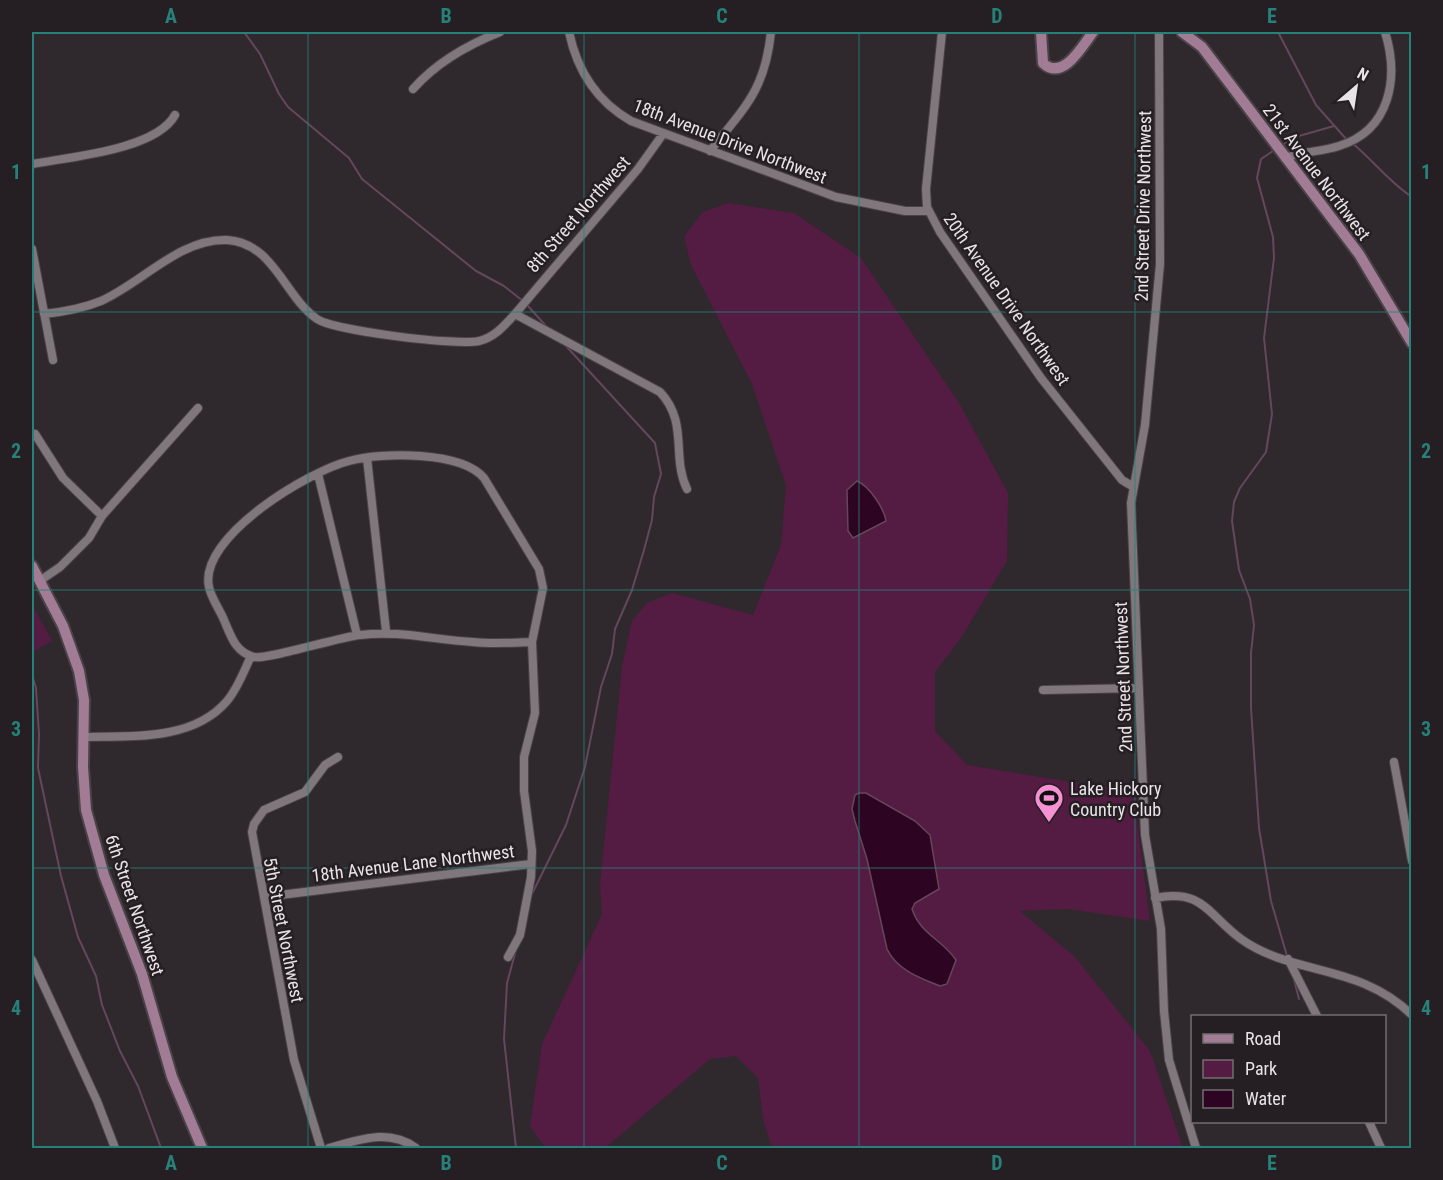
<svg xmlns="http://www.w3.org/2000/svg" width="1443" height="1180" viewBox="0 0 1443 1180" font-family="'Roboto Condensed',sans-serif">
	<rect width="100%" height="100%" fill="#2f282c"/>
	<path fill="#541c43" d="M728,203L794,213L861,258L959,403L1008,493L1007,561L961,638L935,672V731L967,765L1133,792L1150,921L1068,909L1020,911L1075,957L1150,1051L1183,1148H772L763,1119L758,1078L736,1056L710,1059L605,1148H550L544,1146L530,1126L542,1044L602,914L600,884L622,666L632,621L647,603L672,593L753,615L781,545L786,485L752,384L691,265L684,236L703,212Z
		M32,604L52,641L32,652Z"/>
	<path fill="#2d0421" stroke="#65475c" stroke-width="1.5" d="M857,481C869,486 884,508 886,521L853,538L848,531L847,490Z
		M859,793H866L915,821L930,835L939,889L915,903L912,909C920,934 943,940 956,960L947,984L940,986C920,978 897,970 887,949L867,859L855,821L852,809L855,795Z"/>
	<g fill="none" stroke-linecap="round" stroke-linejoin="round">
		<path stroke="#65475c" stroke-width="2" d="M244,32L260,54L279,94L288,107L349,158L362,179L476,271L504,286L523,301
			M1278,32L1316,105L1347,140
			M1352,143C1373,160 1389,182 1412,197
			M1281,146L1292,138L1334,126
			M1276,149L1261,159L1257,178L1273,237L1274,258L1264,338L1272,414L1266,452L1240,488L1234,502L1232,521L1239,570L1250,599L1254,625L1251,653V708L1259,828L1271,901L1287,956
			M527,305L547,327
			M32,675L36,688L39,734L38,768L61,876L78,937L96,976L102,1005L120,1051L138,1086L161,1148
			M531,896L566,825L585,767L601,687L612,654L615,629L632,590L644,550L652,520L654,497L661,474L655,443L566,346
			M516,950L507,983L504,1039L516,1148
			M1293,976L1299,999"/>
		<g stroke="#494347" stroke-width="10">
			<path id="street" d="M569,32C577,70 596,101 631,121L836,197L905,211H929
				M942,32L926,189L927,207L940,232L1041,378L1122,480L1132,486
				M1159,32L1160,264L1145,425L1131,503L1145,835L1161,929L1164,1011L1169,1060L1196,1148
				M413,89C437,62 467,45 500,32
				M710,151C745,107 765,90 771,32
				M1285,158C1303,151 1321,152 1339,146C1391,130 1399,77 1385,32
				M32,164C69,157 156,150 175,115
				M32,249L53,360
				M44,314C62,312 84,308 101,301C142,283 180,238 227,240C274,243 284,296 317,319C335,331 458,346 479,341C495,337 505,325 515,314L638,169L663,134
				M515,314L660,392C689,423 671,456 687,489
				M35,434L63,478L102,516
				M367,458L386,631
				M318,474L357,635
				M41,580L60,567L89,538L102,516L198,408
				M1043,690L1139,688
				M84,737C131,736 193,741 227,701C238,688 244,671 251,656
				M1394,762L1412,861
				M264,897L531,864
				M1155,898C1203,888 1208,915 1241,939C1293,976 1359,963 1412,1015
				M508,957L520,935L531,877L532,851L524,791V757L535,713L532,642L543,588L539,569L484,478C461,451 382,452 349,461C309,471 198,537 209,587C211,598 220,610 224,620C231,636 235,652 254,657C267,660 339,637 360,635C399,630 434,640 473,642C492,644 512,643 532,642
				M1288,959L1317,1016
				M32,960L97,1101L115,1148
				M1369,1122L1381,1148
				M321,1148L294,1060L252,832L254,824L264,810L305,792L325,765L338,757
				M329,1148C360,1140 388,1128 416,1148"/>
		</g>
		<g stroke="#494347" stroke-width="14">
			<path id="secondary" d="M1041,32L1043,63C1063,82 1083,45 1093,32
				M1182,32L1202,47L1359,254L1412,343
				M32,566L63,626L79,671L84,700L83,767L86,810L104,875L142,974L172,1077L202,1148"/>
		</g>
		<use href="#street" stroke="#80777c" stroke-width="8"/>
		<use href="#secondary" stroke="#a27c95" stroke-width="10"/>
	</g>
	<path fill="none" stroke="#25817a" stroke-width="1.5" stroke-opacity="0.55" d="M308,32V1148M584,32V1148M859,32V1148M1135,32V1148M32,312H1412M32,590H1412M32,868H1412"/>
	<defs>
		<g id="stadium-pin" transform="scale(1.5)"><path d="M0 17L-7.5 6A9.5 9.5 0 1 1 7.5 6Z" fill="#f591d2" stroke="#251e22"/><path d="M0-5a6.5 5 0 1 0 0 10a6.5 5 0 1 0 0-10ZM-3.5-1.8h7v3.6h-7Z" fill="#111"/></g>
	</defs>
	<g fill-rule="evenodd">
		<use href="#stadium-pin" x="1049" y="798"/>
	</g>
	<g text-anchor="middle" dominant-baseline="central" stroke-width="5" stroke-linejoin="round" paint-order="stroke">
		<g font-size="18" fill="#e8e3e6" stroke="#251e22">
			<text transform="translate(730 141) rotate(21)">18th Avenue Drive Northwest</text>
			<text transform="translate(1317 172) rotate(53)">21st Avenue Northwest</text>
			<text transform="translate(1143 206) rotate(-89)">2nd Street Drive Northwest</text>
			<text transform="translate(578 214) rotate(-49)">8th Street Northwest</text>
			<text transform="translate(1007 299) rotate(55)">20th Avenue Drive Northwest</text>
			<text transform="translate(1123 677) rotate(-92)">2nd Street Northwest</text>
			<text transform="translate(413 863) rotate(-7)">18th Avenue Lane Northwest</text>
			<text transform="translate(135 905) rotate(71)">6th Street Northwest</text>
			<text transform="translate(284 930) rotate(79)">5th Street Northwest</text>
		</g>
		<g font-size="18" fill="#e8e3e6" stroke="#251e22" text-anchor="start">
			<text x="1070" y="788">Lake Hickory<tspan x="1070" dy="21">Country Club</tspan></text>
		</g>
	</g>
	<rect width="1443" height="1180" fill="none" stroke="#251e22" stroke-width="66"/>
	<rect x="1191" y="1015" width="195" height="108" fill="#251e22" stroke="#736d70" stroke-width="1.5"/>
	<rect x="1203" y="1034" width="30" height="9" fill="#a27c95" stroke="#736d70" stroke-width="1.5"/>
	<text x="1245" y="1045" font-size="18" fill="#e8e3e6">Road</text>
	<rect x="1203" y="1060" width="30" height="18" fill="#541c43" stroke="#736d70" stroke-width="1.5"/>
	<text x="1245" y="1075" font-size="18" fill="#e8e3e6">Park</text>
	<rect x="1203" y="1090" width="30" height="18" fill="#2d0421" stroke="#736d70" stroke-width="1.5"/>
	<text x="1245" y="1105" font-size="18" fill="#e8e3e6">Water</text>
	<g transform="translate(1356 87) rotate(29)" stroke="#251e22" stroke-width="4.5" paint-order="stroke">
	<path d="M0-4.5L10 22L0 15L-10 22Z" fill="#e8e3e6"/>
	<text y="-9" font-size="16" font-weight="bold" text-anchor="middle" fill="#e8e3e6">N</text>
	</g>
	<rect x="33" y="33" width="1377" height="1114" fill="none" stroke="#25817a" stroke-width="2"/>
	<g font-size="20" text-anchor="middle" font-weight="bold" fill="#25817a">
		<text x="171" y="23">A</text>
		<text x="446" y="23">B</text>
		<text x="722" y="23">C</text>
		<text x="997" y="23">D</text>
		<text x="1272" y="23">E</text>
		<text x="16" y="179">1</text>
		<text x="1426" y="179">1</text>
		<text x="16" y="458">2</text>
		<text x="1426" y="458">2</text>
		<text x="16" y="736">3</text>
		<text x="1426" y="736">3</text>
		<text x="16" y="1015">4</text>
		<text x="1426" y="1015">4</text>
		<text x="171" y="1170">A</text>
		<text x="446" y="1170">B</text>
		<text x="722" y="1170">C</text>
		<text x="997" y="1170">D</text>
		<text x="1272" y="1170">E</text>
	</g>
</svg>
